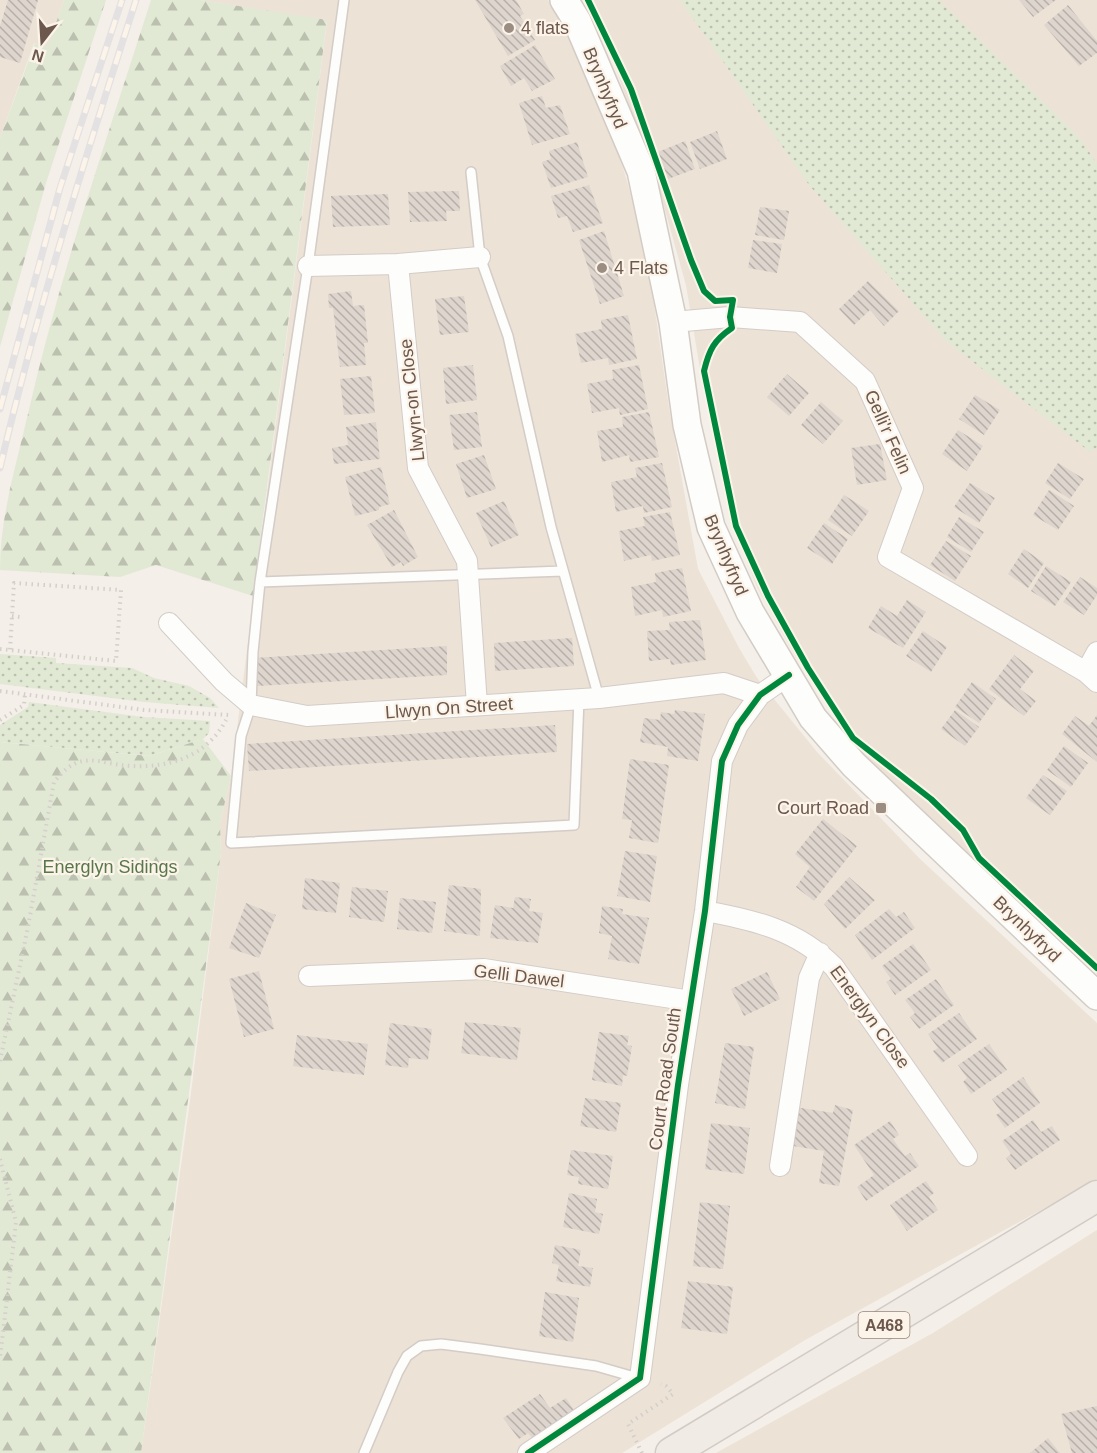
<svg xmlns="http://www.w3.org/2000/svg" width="1097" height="1453" viewBox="0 0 1097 1453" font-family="Helvetica,sans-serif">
	<defs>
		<pattern id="green-dots" width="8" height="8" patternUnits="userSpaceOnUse" patternTransform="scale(1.5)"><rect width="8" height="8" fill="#e1e9d5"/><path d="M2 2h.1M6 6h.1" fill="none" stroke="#bbc0af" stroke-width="1.8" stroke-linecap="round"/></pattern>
		<pattern id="forest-firs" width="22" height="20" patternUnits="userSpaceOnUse" patternTransform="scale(1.5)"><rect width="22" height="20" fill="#e1e9d5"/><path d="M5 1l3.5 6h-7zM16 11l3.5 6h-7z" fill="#bbc0af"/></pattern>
		<pattern id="building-back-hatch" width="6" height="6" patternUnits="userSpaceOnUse" patternTransform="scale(1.5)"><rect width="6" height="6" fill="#ddd5ce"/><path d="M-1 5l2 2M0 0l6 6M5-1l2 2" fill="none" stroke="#b7b0a9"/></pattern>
	</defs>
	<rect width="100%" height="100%" fill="#f4efe8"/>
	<path fill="#ece2d6" d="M0,0H64L48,47L34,43L0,138Z
		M200,0H548L570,37L611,129L629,188L647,255L669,408L698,569L739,648L757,678L817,752L920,859L1097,1023V1179L805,1340L622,1453H141L190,1101L221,853L220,823L231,776L327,21Z
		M583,0H1097V974L860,752L795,656L757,587L730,519L704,393L686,285L662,199L609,49Z
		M1097,1230V1453H716L933,1333Z"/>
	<path fill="url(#green-dots)" d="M680,0H939L1080,138L1097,164V447L1090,452L947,342L809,185Z
		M0,654L56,658V663L132,668L154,678L189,686L210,698L219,708L144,702L0,684Z
		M29,702L143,717L210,721L209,733L203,739L149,756L0,742V725L28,707Z"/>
	<path fill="url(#forest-firs)" d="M64,0H106L46,183L0,347V138L35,43L48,46Z
		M151,0H200L327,20L253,596L156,565L120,577L0,570C0,518 15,469 27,418C59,277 107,138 151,0Z
		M203,739L231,776L220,823L221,853L141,1453H0V742L149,756Z"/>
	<path fill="url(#building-back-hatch)" d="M8,0H38L20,63L0,57V26Z
		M475,0H516L524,14L520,16L535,40L508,56Z
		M1019,0H1056L1033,17Z
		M1068,5L1097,41V53L1079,66L1044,25Z
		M535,45L555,79L532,91L524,78L511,86L500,66Z
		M542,96L546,108L560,105L570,134L532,145L519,103Z
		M717,131L727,159L700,169L690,142Z
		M685,141L695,169L668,179L658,152Z
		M577,142L588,177L551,188L542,162L551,159L549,151Z
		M589,185L603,223L573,232L567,216L558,218L551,196Z
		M459,191L460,211H446L447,221L410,222L408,192Z
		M388,194L390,225L333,227L331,196Z
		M760,207L789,211L784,240L755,235Z
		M604,231L624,296L600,304L579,240Z
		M753,240L782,244L777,273L748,268Z
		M868,281L899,311L884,326L870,310L854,325L839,309Z
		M351,291L353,306L364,305L368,343H364L366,365L340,367L333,308H329L328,294Z
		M464,296L469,332L440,335L435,299Z
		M628,315L637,359L609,365L608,358L581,363L575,334L602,329L601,320Z
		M473,365L477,400L446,404L443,368Z
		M639,365L648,409L620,415L619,408L592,413L587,384L613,379L612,370Z
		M787,374L809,393L789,416L767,397Z
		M371,376L375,413L344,415L340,379Z
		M975,395L1000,410L984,435L959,419Z
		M821,402L843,421L823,444L801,425Z
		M477,412L482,447L454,450L449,415Z
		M649,412L659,457L630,462L629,455L602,462L597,431L623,427L622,417Z
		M376,422L380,459L334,464L332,448L348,445L346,427Z
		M958,430L983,446L967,471L942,454Z
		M880,444L887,480L857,485L851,448Z
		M484,455L496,489L467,498L456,464Z
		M662,463L672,507L644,513L643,506L616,512L611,482L637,477L635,468Z
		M1058,463L1084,479L1070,499L1045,483Z
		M381,467L390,504L379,507V510L355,516L345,477Z
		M970,483L995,498L979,523L954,507Z
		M1049,490L1074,506L1058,530L1033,515Z
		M844,495L869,511L852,536L828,520Z
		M504,501L519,535L491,547L476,513Z
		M394,510L418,557L403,566L401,562L392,567L367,525Z
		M670,512L680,555L652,561L651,555L624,561L619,531L645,526L643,517Z
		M959,517L984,532L971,552L947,537Z
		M824,523L848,539L832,564L807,548Z
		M946,541L971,556L955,581L930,565Z
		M1024,549L1044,563L1028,588L1008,574Z
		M1046,566L1071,582L1055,606L1031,591Z
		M682,568L691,611L663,617L662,610L635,616L631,587L656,582L655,573Z
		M1080,577L1097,588V595L1084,615L1063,602Z
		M907,600L926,612L903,648L868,628L881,606L897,616Z
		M700,620L706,660L671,665L670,659L649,661L647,631L670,630L669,622Z
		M923,631L947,647L931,672L906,656Z
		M572,638L574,666L495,671L494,643Z
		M447,646V675L257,686L254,658Z
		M1014,655L1034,671L1020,689L1036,701L1024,716L989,689Z
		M972,682L996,699L979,723L955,707Z
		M675,710L705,714L698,761L667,756L668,747L640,742L644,718L660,720L661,712L674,714Z
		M955,710L979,727L965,746L941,729Z
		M1097,715V762L1062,734L1075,716L1089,726Z
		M555,725L557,752L249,771L247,744Z
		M1064,746L1088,763L1071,787L1047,770Z
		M630,759L669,765L658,843L629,838L632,820L622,819Z
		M1043,775L1067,791L1050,815L1026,798Z
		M823,819L857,846L814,901L796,887L810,867L795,854Z
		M625,851L657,856L650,902L617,896Z
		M849,877L875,900L845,929L824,904Z
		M305,878L340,883L336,913L302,909Z
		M449,885L481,889L480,936L444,931Z
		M352,887L388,891L384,922L349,917Z
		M515,897L531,899L529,911L543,913L538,943L490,938L495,905L513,908Z
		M400,898L436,902L432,933L397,929Z
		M246,903L276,915L259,958L229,948Z
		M602,906L623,909L622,914L649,918L639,964L608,959L612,936L599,933Z
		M889,909L896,917L904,912L915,928L872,960L855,935Z
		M913,944L931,970L895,995L886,982L891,979L882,966Z
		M259,971L274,1029L244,1037L229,979Z
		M767,972L780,999L744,1016L731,989Z
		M936,979L954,1005L919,1029L910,1017L915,1013L905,1000Z
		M959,1013L977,1039L942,1063L933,1051L938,1048L928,1034Z
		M465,1022L521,1028L517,1060L461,1053Z
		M390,1023L432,1029L428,1060L409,1058L408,1068L385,1065Z
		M599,1032L629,1036L627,1045L632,1046L627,1076L623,1075L622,1086L592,1080Z
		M297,1035L368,1044L364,1075L293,1066Z
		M725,1043L754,1047L745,1109L715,1103Z
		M989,1044L1007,1070L971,1094L963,1082L967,1078L958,1065Z
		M1023,1077L1040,1103L1005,1128L996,1115L1001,1112L992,1099Z
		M585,1098L621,1103L616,1132L580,1126Z
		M835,1105L853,1110L839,1186L819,1183L824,1151L787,1145L795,1107L833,1113Z
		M1033,1120L1041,1132L1052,1126L1060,1140L1015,1170L1006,1158L1011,1154L1002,1141Z
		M890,1121L899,1135L893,1139L899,1148L905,1156L910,1153L919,1166L866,1201L857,1187L874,1175L854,1145Z
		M711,1123L750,1128L744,1174L705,1169Z
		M571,1150L613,1156L608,1189L578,1184L579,1177L567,1175Z
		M926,1181L934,1193L929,1197L938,1210L907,1231L890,1205Z
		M569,1193L597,1199L595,1212L603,1214L599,1234L563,1227Z
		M700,1202L730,1206L723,1269L693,1266Z
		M555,1245L581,1250L578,1266L593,1268L590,1287L556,1281L559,1265L552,1263Z
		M688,1281L733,1287L727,1334L681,1328Z
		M545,1292L579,1298L573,1342L539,1336Z
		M540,1394L550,1408L566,1398L577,1415L536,1442L528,1433L519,1439L503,1418Z
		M1097,1406V1453H1072L1061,1414Z
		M1048,1438L1060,1453H1030Z"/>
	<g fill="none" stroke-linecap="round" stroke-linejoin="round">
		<g stroke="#d3ccc7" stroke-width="12">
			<path id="service" d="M344,0L308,266L260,582L253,652L251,705L241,736L231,843L574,825L579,699
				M471,172L480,257L508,336L551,527L599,698
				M260,582L563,571
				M364,1453L398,1372L407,1356L421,1346L441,1344L480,1349L596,1366L638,1378"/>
		</g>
		<g stroke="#d3ccc7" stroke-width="22">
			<path id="minor" d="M398,264L418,468L467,561L477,705
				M308,266L398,264L480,257
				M673,322L730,317L800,322L865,381L913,488L888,557L1086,672L1097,682
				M169,623L224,682L251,705L307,716L599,698L724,683L760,695
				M1086,672L1097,652
				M705,911C754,920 798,930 834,967L967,1156
				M309,976L484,969L691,1001
				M780,1166L809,978L820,953
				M528,1453L640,1378L678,1085L705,911L722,761L738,725L760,695L789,675"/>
		</g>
		<g stroke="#d3ccc5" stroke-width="30">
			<path id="secondary" d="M564,0L577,21L641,171L673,322L687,425L711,527L750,612L813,718L854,765L1097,996"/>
		</g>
		<g stroke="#d3cbc6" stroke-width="33">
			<path id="primary" d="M671,1453L1097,1196"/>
		</g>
		<path stroke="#d4cfca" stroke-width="4" stroke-dasharray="1.5 4.5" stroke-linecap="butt" d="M12,616L20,617
			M0,649L116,661L121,590L14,583L10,650
			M0,691L144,710L229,715
			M0,720L24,705L25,694
			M0,1061L28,927L54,782C61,774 68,765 79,762C92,758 107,763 120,765C162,770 205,760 226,720
			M0,1159L16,1222L0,1358
			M642,1453L628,1424L673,1394L666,1386L661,1384"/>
		<use href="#service" stroke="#fdfdfc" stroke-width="9"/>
		<use href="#minor" stroke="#fdfdfc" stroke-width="20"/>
		<use href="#secondary" stroke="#fdfdfc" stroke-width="27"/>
		<use href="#primary" stroke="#f0ece5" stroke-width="30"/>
		<g stroke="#e4e1e3" stroke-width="7">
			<path id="rail" d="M0,409L60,188L122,0
				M0,468C37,310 86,155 136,0"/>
		</g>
		<use href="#rail" stroke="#fcf4e9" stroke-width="4.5" stroke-dasharray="14" stroke-linecap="butt"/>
		<g stroke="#fcf4e9" stroke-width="10">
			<path id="cycleway" d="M588,0L631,89L691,260L704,291L715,301L733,300L730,317L732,328C714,340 709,350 704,371L736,526L768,596L808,668L853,738L931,799L963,830L979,858L1097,968
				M528,1453L640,1378L678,1085L705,911L722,761L738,725L760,695L789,675"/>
		</g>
		<use href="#cycleway" stroke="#00873e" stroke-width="6"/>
	</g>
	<g fill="#9c8d83" stroke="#fcf4e9" stroke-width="2">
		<circle cx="509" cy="28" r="6"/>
		<circle cx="602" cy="268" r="6"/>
		<rect x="875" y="802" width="12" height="12" rx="3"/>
	</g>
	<g text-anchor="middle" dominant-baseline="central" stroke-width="4.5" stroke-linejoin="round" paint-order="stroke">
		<rect fill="#fcf4e9" stroke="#98877c" stroke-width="1.5" x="858.5" y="1312" width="51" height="26" rx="4.5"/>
		<g font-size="16" font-weight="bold" fill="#6d584d">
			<text x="884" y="1325">A468</text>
		</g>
		<g font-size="18" fill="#6d584d" stroke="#fcf4e9" text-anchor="start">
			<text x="521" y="28">4 flats</text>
			<text x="614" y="268">4 Flats</text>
			<text x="869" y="808" text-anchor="end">Court Road</text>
		</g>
		<g font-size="18" fill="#6d584d" stroke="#fcf4e9">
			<text transform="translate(605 88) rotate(67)">Brynhyfryd</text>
			<text transform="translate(412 400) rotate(-96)">Llwyn-on Close</text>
			<text transform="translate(888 432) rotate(66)">Gelli'r Felin</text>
			<text transform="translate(726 555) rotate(67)">Brynhyfryd</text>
			<text transform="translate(449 708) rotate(-4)">Llwyn On Street</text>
			<text transform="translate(1027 929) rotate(44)">Brynhyfryd</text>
			<text transform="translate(519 976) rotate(7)">Gelli Dawel</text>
			<text transform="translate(870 1017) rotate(54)">Energlyn Close</text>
			<text transform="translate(665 1079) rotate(-82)">Court Road South</text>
		</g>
		<g font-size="18" fill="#58774a" stroke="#fcf4e9">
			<text x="110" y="867">Energlyn Sidings</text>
		</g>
	</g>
	<g transform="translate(42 42) rotate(197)" stroke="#fcf4e9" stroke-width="4.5" paint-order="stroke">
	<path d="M0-4.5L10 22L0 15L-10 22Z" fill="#6d584d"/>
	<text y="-9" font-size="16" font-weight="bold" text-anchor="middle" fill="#6d584d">N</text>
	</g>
</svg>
